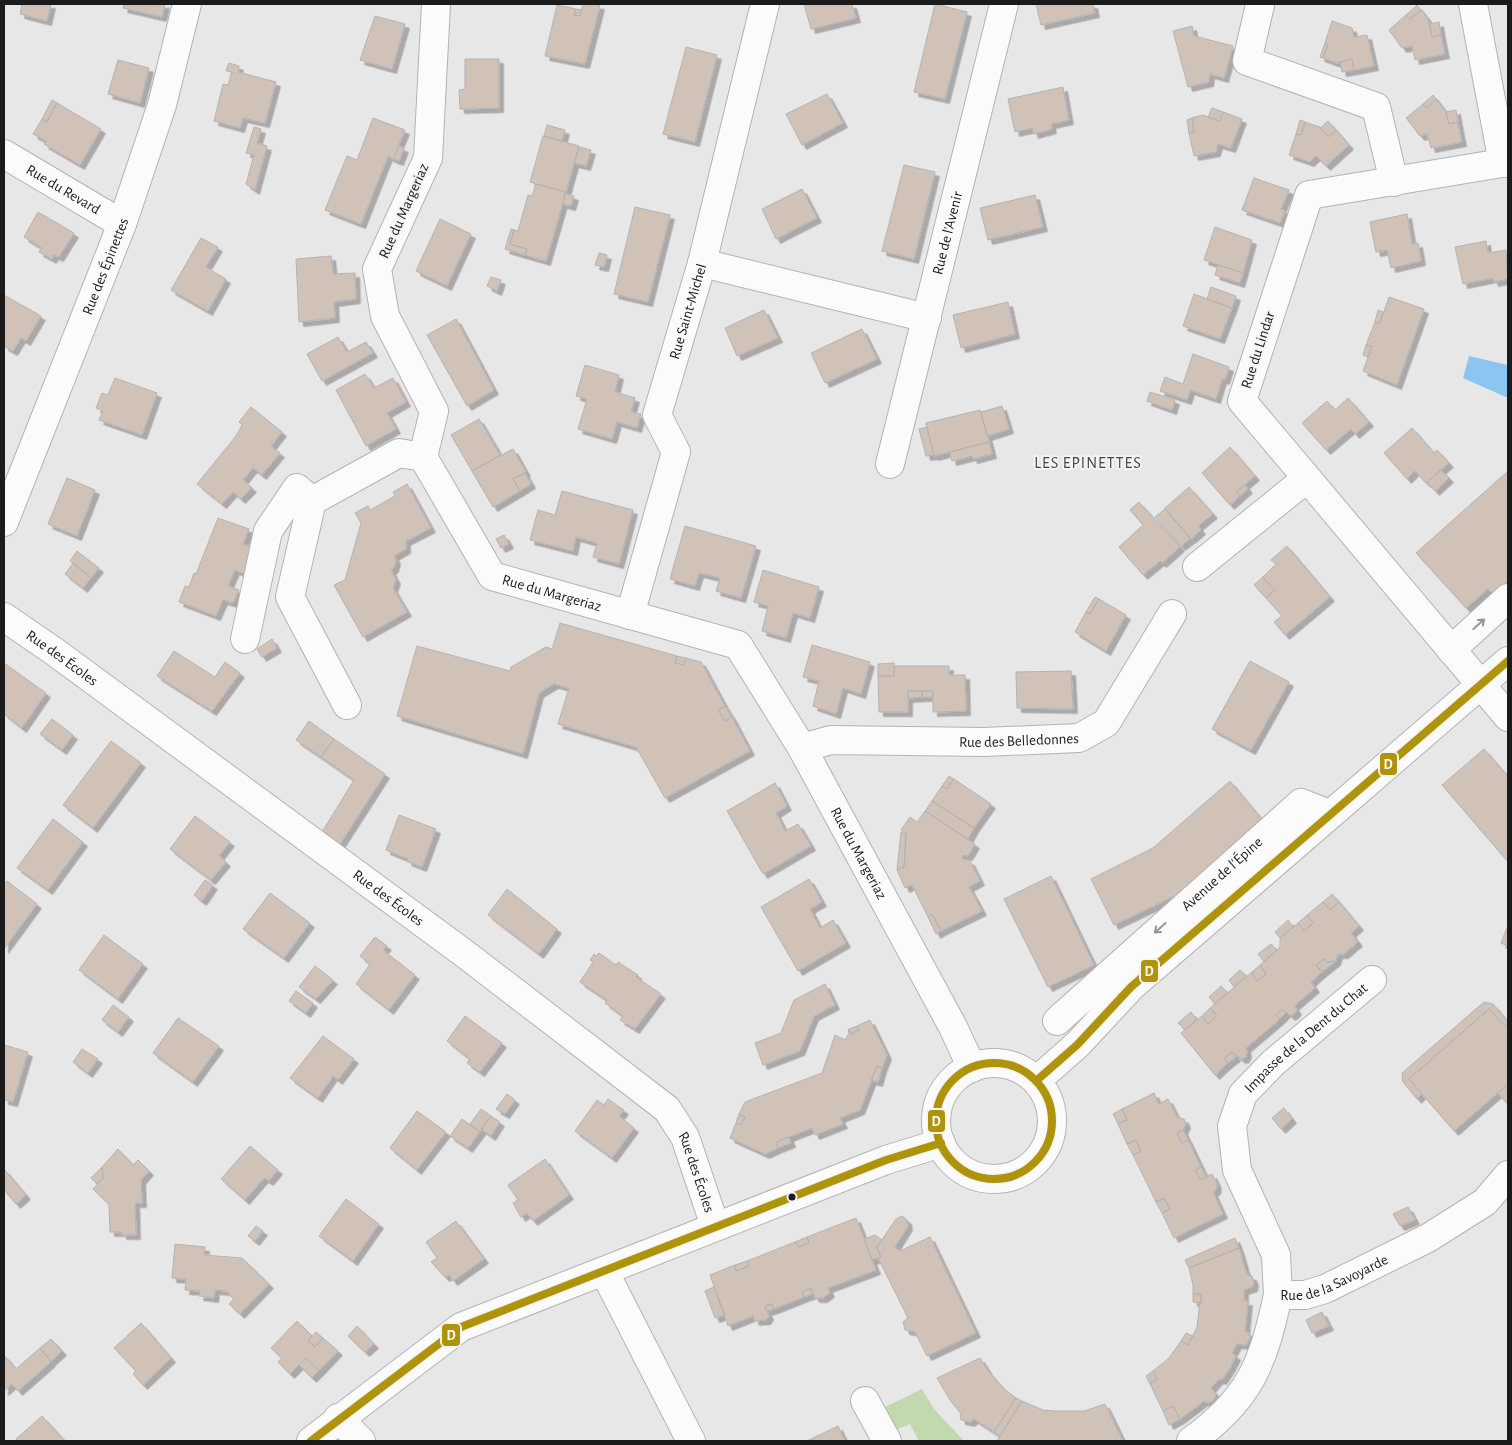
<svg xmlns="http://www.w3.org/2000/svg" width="1512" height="1445" viewBox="0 0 1512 1445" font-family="'Alegreya Sans',sans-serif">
	<defs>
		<filter id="shadow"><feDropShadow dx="4.5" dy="4.5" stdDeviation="0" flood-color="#0004"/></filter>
	</defs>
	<rect width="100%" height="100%" fill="#e7e7e8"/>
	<path fill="#c2d8ae" d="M922,1389L934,1409L964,1441H919L910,1424L888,1433L877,1411Z"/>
	<path fill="#8cc5ef" d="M1469,356L1508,365V398L1463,378Z"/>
	<path fill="#d0c2b7" stroke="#b4b3b3" filter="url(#shadow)" d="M22,4H51L47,21L20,14Z
		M124,4H165L162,17L123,8Z
		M583,4L600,5L585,64L545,56L557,5L576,9L574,15L580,16Z
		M804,4H852L856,18L811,29Z
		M935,4L967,12L945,99L914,92Z
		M1036,4H1093L1095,13L1041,25Z
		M1417,5L1421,10L1410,19L1406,15Z
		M576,9L581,10L580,16L574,15Z
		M1421,10L1428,19L1432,37L1441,35L1445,54L1415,60L1412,46L1402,48L1389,30L1406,15L1410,19Z
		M375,16L405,24L392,69L360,60Z
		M1332,21L1352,28L1354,37L1367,35L1374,66L1354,70L1352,59L1337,63L1323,58L1328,44L1325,43Z
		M1439,22L1441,35L1432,37L1430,24Z
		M1192,26L1194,36L1233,46L1224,78L1210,74L1209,82L1188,87L1173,31Z
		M1325,43L1328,44L1323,58L1320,57Z
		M686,47L717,55L695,142L663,134Z
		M465,59H499V108L460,109L459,90L465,89Z
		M1352,59L1354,70L1342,72L1340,62Z
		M118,60L149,68L140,103L108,94Z
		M229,63L239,66L238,72L276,82L265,123L243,118L240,128L214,121L223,84L228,85L232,72L226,71Z
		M1063,87L1069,120L1051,124L1052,129L1034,134L1032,128L1015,132L1008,99Z
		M827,94L843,123L802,145L786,114Z
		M1433,95L1436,99L1427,108L1423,104Z
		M1436,99L1446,112L1449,124L1458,122L1462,142L1431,148L1427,134L1420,136L1406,118L1423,104L1427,108Z
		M52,100L57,103L47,122L42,119Z
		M57,103L101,129L80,165L44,144L46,141L33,134L42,119L47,122Z
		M1212,108L1223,112L1220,121L1208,117Z
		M1456,110L1458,122L1449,124L1446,112Z
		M1223,112L1242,119L1231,148L1218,144L1216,152L1194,156L1189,133L1194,132L1192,118L1203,115L1220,121Z
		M373,118L405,130L393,159L388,156L361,224L325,210L347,156L357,160Z
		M1192,118L1194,132L1189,133L1187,120Z
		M1300,120L1305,122L1301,135L1296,134Z
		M1328,121L1336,130L1328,137L1320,128Z
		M1305,122L1320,127L1328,137L1336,130L1349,145L1326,166L1316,156L1310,162L1289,155L1296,134L1301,135Z
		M547,125L565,130L562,141L544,136Z
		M254,127L261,129L257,143L267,146L255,190L246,184L254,155L246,153Z
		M543,136L579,146L566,192L530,182Z
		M399,146L404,148L399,161L393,159Z
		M579,147L591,150L586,166L574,163Z
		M904,165L935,172L914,259L882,251Z
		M1254,178L1289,190L1281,209L1285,211L1280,223L1242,210Z
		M536,184L566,192L546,261L525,255L527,249L510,244L514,230L518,231L528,195L532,196Z
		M802,189L817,218L776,239L762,209Z
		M565,193L574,196L571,206L563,204Z
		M1035,195L1043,227L988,240L980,208Z
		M635,207L670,215L648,302L614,294Z
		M38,212L74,233L59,257L54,255L52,259L39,252L42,248L24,237Z
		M1407,214L1412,244L1418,243L1421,261L1391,268L1387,250L1376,252L1370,222Z
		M440,219L471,234L447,286L416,271Z
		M1215,227L1252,240L1243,273L1204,260Z
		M511,229L514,230L510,244L527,249L525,255L505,249Z
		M201,238L218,247L206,267L226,279L208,311L171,290Z
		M1486,241L1488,253L1506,250L1508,279L1494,282L1493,278L1463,284L1455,247Z
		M599,253L607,255L604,267L595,265Z
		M331,256L333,274L355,273L356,299L334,302L335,318L299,322L296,259Z
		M1218,265L1243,273L1240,283L1215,275Z
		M491,277L501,280L497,291L487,286Z
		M1211,287L1236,296L1232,308L1207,299Z
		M1194,294L1232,308L1220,339L1183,326Z
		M4,295L41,316L26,341L21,338L13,351L4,346Z
		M1389,297L1424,309L1397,385L1363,371L1372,346L1366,345L1375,322L1380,323Z
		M1008,302L1015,334L961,348L953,315Z
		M764,310L778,338L737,356L725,328Z
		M1378,310L1383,312L1380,323L1375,322Z
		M456,319L494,390L467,406L427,335Z
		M862,329L877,359L825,383L811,353Z
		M338,337L347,352L366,342L373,353L322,381L307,354Z
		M1366,345L1372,346L1368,357L1363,355Z
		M1193,354L1229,367L1225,380L1222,379L1216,399L1190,390L1187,400L1160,391L1165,377L1183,384Z
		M585,365L619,375L615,392L635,398L631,412L641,414L637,428L617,422L612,439L578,429L587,399L576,396Z
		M365,374L374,388L393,378L406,402L387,413L396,429L366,446L336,390Z
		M115,378L157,393L142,435L99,420L103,411L96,408L102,393L108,395Z
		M1150,392L1175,400L1172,410L1147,401Z
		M1348,398L1369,422L1355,434L1351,429L1326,450L1302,423L1327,401L1335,410Z
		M1002,406L1009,429L987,436L981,412Z
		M251,407L282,432L271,446L280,453L262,475L253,468L243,480L252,488L241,499L233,492L222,504L197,484L236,436L242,425L239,422Z
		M980,410L989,442L934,456L926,423Z
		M479,419L500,455L472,471L451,435Z
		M927,427L934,455L926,456L919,429Z
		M1412,428L1434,453L1437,450L1449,463L1426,483L1415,471L1407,479L1384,453Z
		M989,442L992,454L973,459L972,456L952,461L950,452Z
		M1230,447L1255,476L1236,492L1240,496L1230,505L1202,473Z
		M513,449L526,472L513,479L520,491L493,507L472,471Z
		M1441,470L1449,478L1435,491L1427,482Z
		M1508,471V581L1493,594L1488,589L1466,608L1416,553Z
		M525,473L531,484L520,491L513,479Z
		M67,478L95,490L77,536L48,524Z
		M407,484L431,528L406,541V549L394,556L396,560L394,568L391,570L396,580L393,588L407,612L363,637L334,585L345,580L361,523L355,513L368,506L370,510L395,496L393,492Z
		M1245,485L1248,489L1240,496L1236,492Z
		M1189,487L1213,514L1198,526L1201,530L1191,539L1165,508Z
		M562,491L633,510L619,564L593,557L597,543L576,537L573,551L530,540L538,510L555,515Z
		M1139,502L1180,547L1162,563L1160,561L1143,575L1119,547L1143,525L1130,510Z
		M1165,509L1190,539L1181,546L1155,517Z
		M218,518L249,529L243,544L254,548L244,574L235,570L228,586L239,590L233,603L223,600L216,616L179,602L185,586L189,587L194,573L196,574Z
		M685,526L756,546L741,598L716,591L720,578L699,573L695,586L670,579Z
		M504,535L509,544L501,548L496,539Z
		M1287,546L1330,597L1285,635L1274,622L1282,616L1266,598L1275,590L1263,577L1276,564L1271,560Z
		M77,551L99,568L91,578L70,561Z
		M73,563L91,578L83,588L65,574Z
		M763,570L819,587L810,618L793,613L786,638L762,631L768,606L754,602Z
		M1263,577L1275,590L1266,598L1254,585Z
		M1095,597L1099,599L1090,614L1086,612Z
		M1099,599L1126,615L1106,651L1075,632L1086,612L1090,614Z
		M560,623L677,656L675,663L684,665L686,658L701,662L725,706L718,710L725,721L732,717L750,751L665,798L636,747L558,724L569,688L554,684L539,693L523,754L397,716L417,646L510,671L511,667L546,647L552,649Z
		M272,639L277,648L262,657L257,649Z
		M812,645L870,662L861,694L843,688L836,714L813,706L819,681L803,677Z
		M174,651L215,677L225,662L240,673L212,711L157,676Z
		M677,656L686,658L684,665L675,663Z
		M1250,661L1289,682L1251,750L1212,729Z
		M4,663L46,693L22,728L4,714Z
		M894,663V676H878V664Z
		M894,666H949V675H965L966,711L933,712V691H908V712H879L878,676H894Z
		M1071,671L1073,709L1017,708L1016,672Z
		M908,691H922V697L908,698Z
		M922,691H933V697H922Z
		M725,706L732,717L725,721L718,710Z
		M52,719L73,735L62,750L40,734Z
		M309,721L334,739L321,757L296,740Z
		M334,739L385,774L340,844L322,832L354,780L321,757Z
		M111,741L141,763L93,828L63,805Z
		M1484,749L1508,777V862L1442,785Z
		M949,776L954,779L947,789L942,786Z
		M954,779L991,804L974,828L932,801L942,786L947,789Z
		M1230,781L1263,821L1185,891L1114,925L1091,879L1153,848Z
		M775,783L787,806L776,813L785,831L798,824L811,846L763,874L727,811Z
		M932,801L974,828L968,839L925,811Z
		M925,811L975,844L968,856L963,855L962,859L970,861L980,881L969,887L982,911L941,931L932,914L928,917L912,885L905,888L897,870L904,867L906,834L901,830L910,817L917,822Z
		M399,815L436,829L422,867L407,861L408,859L386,850Z
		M195,816L230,842L219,856L226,862L211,880L170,849Z
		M53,819L83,842L48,890L17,868Z
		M901,832L906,834L904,867L897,870Z
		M1051,876L1094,965L1048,987L1004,899Z
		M809,879L822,902L810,909L820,928L833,920L846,943L798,971L761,907Z
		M205,880L213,885L202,901L194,895Z
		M7,881L37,904L4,949V885Z
		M507,889L557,929L539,954L488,915Z
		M270,893L310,923L284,958L243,929Z
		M1332,894L1339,902L1330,910L1323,902Z
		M1323,902L1330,910L1339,902L1359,926L1351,933L1358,942L1344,954H1338L1336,961L1327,962L1324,959L1316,965L1322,972L1311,982L1315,988L1294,1006L1297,1010L1295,1013L1291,1016L1282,1009L1276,1015L1280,1019L1246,1048L1247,1053L1245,1058L1241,1059L1232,1052L1224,1059L1228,1063L1215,1075L1181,1033L1202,1016L1208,1024L1217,1016L1210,1008L1252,972L1257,981L1266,974L1260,965L1280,947V938L1298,923L1304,931L1313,923L1307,915Z
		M932,914L941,931L936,934L928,917Z
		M1307,915L1313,923L1304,931L1298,923Z
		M1288,920L1293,927L1280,938L1275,932Z
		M1508,925V946L1501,943Z
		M104,935L143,964L118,999L79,970Z
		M375,937L387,946L383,950L415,975L389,1010L356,984L370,964L360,956Z
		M1271,944L1277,950L1264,962L1258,954Z
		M599,953L616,965L618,962L638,975L636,977L661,994L635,1029L620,1020L623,1016L605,1003L607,1000L580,982L593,962L590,960L594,954L596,956Z
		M1324,959L1327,962L1336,961L1322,972L1316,965Z
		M1260,965L1266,974L1257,981L1252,972Z
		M315,966L333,980L316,999L299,987Z
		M1240,970L1247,976L1234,987L1229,980Z
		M825,984L835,1005L814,1016L800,1051L763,1065L755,1043L781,1033L794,1000Z
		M1221,986L1228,993L1215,1004L1209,997Z
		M296,991L313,1003L306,1013L289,1001Z
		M1484,1002L1493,1004L1508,1022V1029L1489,1009L1409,1079L1422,1094L1417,1099L1403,1082L1402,1073Z
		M113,1005L129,1017L118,1032L102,1020Z
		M1210,1008L1217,1016L1208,1024L1202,1016Z
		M1282,1009L1286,1013L1280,1019L1276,1015Z
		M1489,1009L1508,1029V1084L1454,1131L1409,1079Z
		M1191,1012L1197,1019L1185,1030L1178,1023Z
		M465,1016L502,1043L480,1072L467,1063L470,1059L447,1041Z
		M178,1018L219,1046L193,1082L153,1053Z
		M870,1020L887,1055L882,1068L877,1066L860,1110L840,1118L843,1124L815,1135L812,1128L776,1142L778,1148L765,1154L730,1138L736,1123L741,1125L745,1117L739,1114L745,1102L822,1073L835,1035L845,1040L849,1033L848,1030L849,1029L851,1034L859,1030L857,1026Z
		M857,1026L859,1030L851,1034L849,1029Z
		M323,1036L354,1059L338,1080L333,1076L318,1098L290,1078Z
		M4,1045L28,1052L13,1102L4,1100Z
		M82,1049L98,1059L88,1073L73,1062Z
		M1232,1052L1236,1057L1228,1063L1224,1059Z
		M877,1066L882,1068L878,1082L871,1080Z
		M1508,1084V1105L1498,1093Z
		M1154,1093L1159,1104L1168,1099L1177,1117L1184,1119L1186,1124L1183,1130L1177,1133L1182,1143L1188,1140L1201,1167L1195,1170L1200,1180L1212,1174L1217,1184L1216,1190L1213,1192L1223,1214L1174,1238L1162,1213L1170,1209L1164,1198L1156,1202L1133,1155L1141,1151L1136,1140L1127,1144L1118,1124L1127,1120L1122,1109Z
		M507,1094L515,1100L505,1114L496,1109Z
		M608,1099L624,1110L619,1116L634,1128L612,1158L575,1131L597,1100L604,1105Z
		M1284,1108L1292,1119L1281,1129L1272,1118Z
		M481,1109L491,1116L480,1132L470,1124Z
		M1122,1109L1127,1120L1118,1124L1113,1114Z
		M417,1111L446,1132L417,1170L390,1148Z
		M739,1114L745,1117L741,1125L736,1123Z
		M491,1116L500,1122L491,1136L481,1129Z
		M462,1119L480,1132L468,1148L450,1136Z
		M1183,1130L1188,1140L1182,1143L1177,1133Z
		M789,1137L791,1143L778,1148L776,1142Z
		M1136,1140L1141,1151L1133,1155L1127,1144Z
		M250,1146L278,1170L269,1181L264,1178L245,1200L221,1179Z
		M118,1149L133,1165L138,1160L149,1171L141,1180L142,1203H135L136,1235H122V1232H110L109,1204L93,1189L103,1178L102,1167Z
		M545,1159L569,1195L533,1221L527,1213L521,1217L513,1203L518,1200L508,1185Z
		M102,1167L103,1178L97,1184L91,1178Z
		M1201,1167L1206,1177L1200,1180L1195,1170Z
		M4,1169L26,1195L16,1204L4,1190Z
		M1164,1198L1170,1209L1162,1213L1156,1202Z
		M346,1199L379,1224L353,1261L319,1236Z
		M1408,1207L1415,1220L1400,1226L1393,1214Z
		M902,1216L907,1220L908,1226L895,1247L900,1251L930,1237L976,1333L927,1356L915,1332L905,1330L903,1322L908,1318L878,1258L881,1257L877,1247L896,1219Z
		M856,1218L876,1270L828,1288L830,1293L823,1298H815L810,1288L802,1292L804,1297L774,1309L772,1304L765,1306L769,1316L766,1320L755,1321L753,1316L728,1326L710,1275L735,1265L736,1271L749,1266L747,1261L795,1242L798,1247L809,1243L807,1237Z
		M456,1221L484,1259L453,1281L449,1275L445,1277L431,1262L437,1258L426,1242Z
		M256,1226L263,1231L255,1241L248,1236Z
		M875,1235L882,1240L877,1247L881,1257L872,1260L864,1239Z
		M807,1237L809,1243L798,1247L795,1242Z
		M1235,1238L1239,1248L1189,1268L1185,1260Z
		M175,1244L205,1247L204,1255L242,1258L269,1284L240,1314L229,1304L234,1299L226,1291L215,1290L214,1298L199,1296L200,1291L185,1290L186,1279L172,1278Z
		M1239,1248L1247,1275L1252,1276L1254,1282L1253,1287L1244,1290V1301H1248L1245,1331L1249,1333L1250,1338L1246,1345L1237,1344L1232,1353L1236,1356L1230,1368L1222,1380L1219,1379L1211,1388L1216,1394L1214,1400L1209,1403L1204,1401L1180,1419L1173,1406L1163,1411L1150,1384L1157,1379L1153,1371L1169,1358L1181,1341L1188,1345L1197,1327L1201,1294H1193V1285L1189,1268Z
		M747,1261L749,1266L736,1271L735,1265Z
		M714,1287L725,1315L715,1318L705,1291Z
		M810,1288L813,1294L804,1297L802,1292Z
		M1193,1294H1201L1202,1303L1193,1302Z
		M772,1304L774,1309L767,1311L765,1306Z
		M1322,1312L1329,1326L1312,1333L1306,1320Z
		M297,1321L312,1336L308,1341L315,1347L323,1338L338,1351L319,1371L306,1358L290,1374L278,1362L282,1358L271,1348Z
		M141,1323L171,1358L143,1385L133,1374L136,1371L114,1348Z
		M357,1326L374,1344L365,1352L348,1336Z
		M316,1332L323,1338L315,1347L308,1341Z
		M1186,1333L1193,1336L1188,1345L1181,1341Z
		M51,1339L62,1351L51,1361L40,1348Z
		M40,1348L51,1362L18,1391L12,1384L4,1391V1355L16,1369Z
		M306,1358L319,1371L312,1378L299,1365Z
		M980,1358L988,1371L1003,1388L1016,1398L994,1432L974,1419L970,1422L961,1420L960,1416L961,1414L950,1400L937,1378Z
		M1153,1371L1157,1379L1150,1384L1146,1376Z
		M1016,1398L1022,1401L1000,1436L994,1432Z
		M1022,1401L1043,1410L1056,1411H1084L1105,1404L1123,1441H997Z
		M1173,1406L1180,1419L1169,1425L1163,1411Z
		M42,1416L65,1441H18L16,1439Z
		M838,1426L845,1441H807Z"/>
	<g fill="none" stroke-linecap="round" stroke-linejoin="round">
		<g stroke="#b3b3b4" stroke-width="30">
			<g id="minor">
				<path id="s1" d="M436,4L428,158L377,269L385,316L434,411L423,457L492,576L738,645L802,748L953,1027L972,1068"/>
				<path d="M1473,4L1503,163"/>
				<path d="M1260,5L1247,61L1376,107L1394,182"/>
				<path id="s2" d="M4,154L122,224"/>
				<path d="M1508,162L1309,195L1242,401L1508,717"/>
				<path d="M702,263L927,318"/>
				<path id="s3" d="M890,464L1004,4"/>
				<path d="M312,501L290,597L347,705"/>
				<path id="s4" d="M4,522L122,224L162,105L187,4"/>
				<path d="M1197,567L1306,479"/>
				<path id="s5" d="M630,615L676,452L657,415L702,263L765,4"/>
				<path id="s6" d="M4,617L55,652L465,954L667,1109L685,1137L715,1226"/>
				<path d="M245,639L268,531L297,488L312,501L399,453L423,457"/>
				<path d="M1451,650L1508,598"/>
				<path id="s7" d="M802,748L831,740L984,742L1079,738L1106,723L1172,614"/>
				<path id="s8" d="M1057,1021L1301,803L1329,814"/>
				<circle cx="994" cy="1121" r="58"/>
				<path d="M1036,1081L1077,1045L1131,987L1508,661"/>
				<path d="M604,1271L691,1441"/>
				<path id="s9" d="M1278,1295L1276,1255L1237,1170L1232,1126L1243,1094L1273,1063L1372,980"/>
				<path d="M865,1401L887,1441"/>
				<path d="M338,1418L361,1441"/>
				<path d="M311,1441L461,1327L886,1160L941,1143"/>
				<path id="s10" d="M1191,1441C1250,1399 1263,1364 1278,1295H1305L1325,1289L1428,1238L1485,1202L1508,1175"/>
			</g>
		</g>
		<use href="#minor" stroke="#fbfbfc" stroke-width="28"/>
		<g stroke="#f3f4f6" stroke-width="11">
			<path id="bus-1" d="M936 1121a58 58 0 1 1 116 0a58 58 0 1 1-116 0Z
				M1036,1081L1077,1045L1131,987L1508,661
				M311,1441L461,1327L886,1160L941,1143"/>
		</g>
		<use href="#bus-1" stroke="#af930a" stroke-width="8"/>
	</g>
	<defs><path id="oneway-shaft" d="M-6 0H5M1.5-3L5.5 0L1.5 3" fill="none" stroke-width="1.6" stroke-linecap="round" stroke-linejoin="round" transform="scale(1.25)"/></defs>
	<g stroke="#969697">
		<use href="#oneway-shaft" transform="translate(1479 624) rotate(-42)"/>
		<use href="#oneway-shaft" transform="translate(1160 928) rotate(138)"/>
	</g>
	<circle fill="#1b1b1c" stroke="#f3f4f6" stroke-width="2" cx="792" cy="1197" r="4.5"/>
	<g text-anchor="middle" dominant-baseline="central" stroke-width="4" stroke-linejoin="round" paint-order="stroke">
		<g font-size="15" fill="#1b1b1c" stroke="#f3f4f6">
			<text stroke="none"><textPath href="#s2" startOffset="69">Rue du Revard</textPath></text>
			<text transform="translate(404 211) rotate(-66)">Rue du Margeriaz</text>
			<text stroke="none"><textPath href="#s3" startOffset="238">Rue de l'Avenir</textPath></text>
			<text stroke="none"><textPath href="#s4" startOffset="275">Rue des Épinettes</textPath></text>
			<text stroke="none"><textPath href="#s5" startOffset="319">Rue Saint-Michel</textPath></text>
			<text transform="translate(1258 350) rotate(-72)">Rue du Lindar</text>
			<text stroke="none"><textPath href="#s1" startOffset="678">Rue du Margeriaz</textPath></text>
			<text stroke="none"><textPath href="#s6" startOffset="71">Rue des Écoles</textPath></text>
			<text stroke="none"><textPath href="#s7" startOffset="218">Rue des Belledonnes</textPath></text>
			<text stroke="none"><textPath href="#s1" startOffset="1112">Rue du Margeriaz</textPath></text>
			<text stroke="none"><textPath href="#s8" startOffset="221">Avenue de l'Épine</textPath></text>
			<text stroke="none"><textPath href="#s6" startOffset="476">Rue des Écoles</textPath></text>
			<text stroke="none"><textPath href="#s9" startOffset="296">Impasse de la Dent du Chat</textPath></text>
			<text stroke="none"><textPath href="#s6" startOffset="896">Rue des Écoles</textPath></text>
			<text stroke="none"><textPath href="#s10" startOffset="235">Rue de la Savoyarde</textPath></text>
		</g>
		<g font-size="16" letter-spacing="1" fill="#464648" stroke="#f3f4f6">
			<text x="1088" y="463">LES EPINETTES</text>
		</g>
	</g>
	<g stroke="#f3f4f6" stroke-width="2">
		<rect x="1379" y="752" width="19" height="24" rx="5" fill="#af930a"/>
		<rect x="1140" y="959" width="19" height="24" rx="5" fill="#af930a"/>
		<rect x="927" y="1109" width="19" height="24" rx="5" fill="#af930a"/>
		<rect x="441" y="1323" width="20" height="24" rx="5" fill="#af930a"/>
	</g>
	<g font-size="14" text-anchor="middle" font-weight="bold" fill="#fff">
		<text x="1388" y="769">D</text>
		<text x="1149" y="976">D</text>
		<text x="936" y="1126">D</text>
		<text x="451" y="1340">D</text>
	</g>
	<rect width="1512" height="1445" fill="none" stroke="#1b1b1c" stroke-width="10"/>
</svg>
